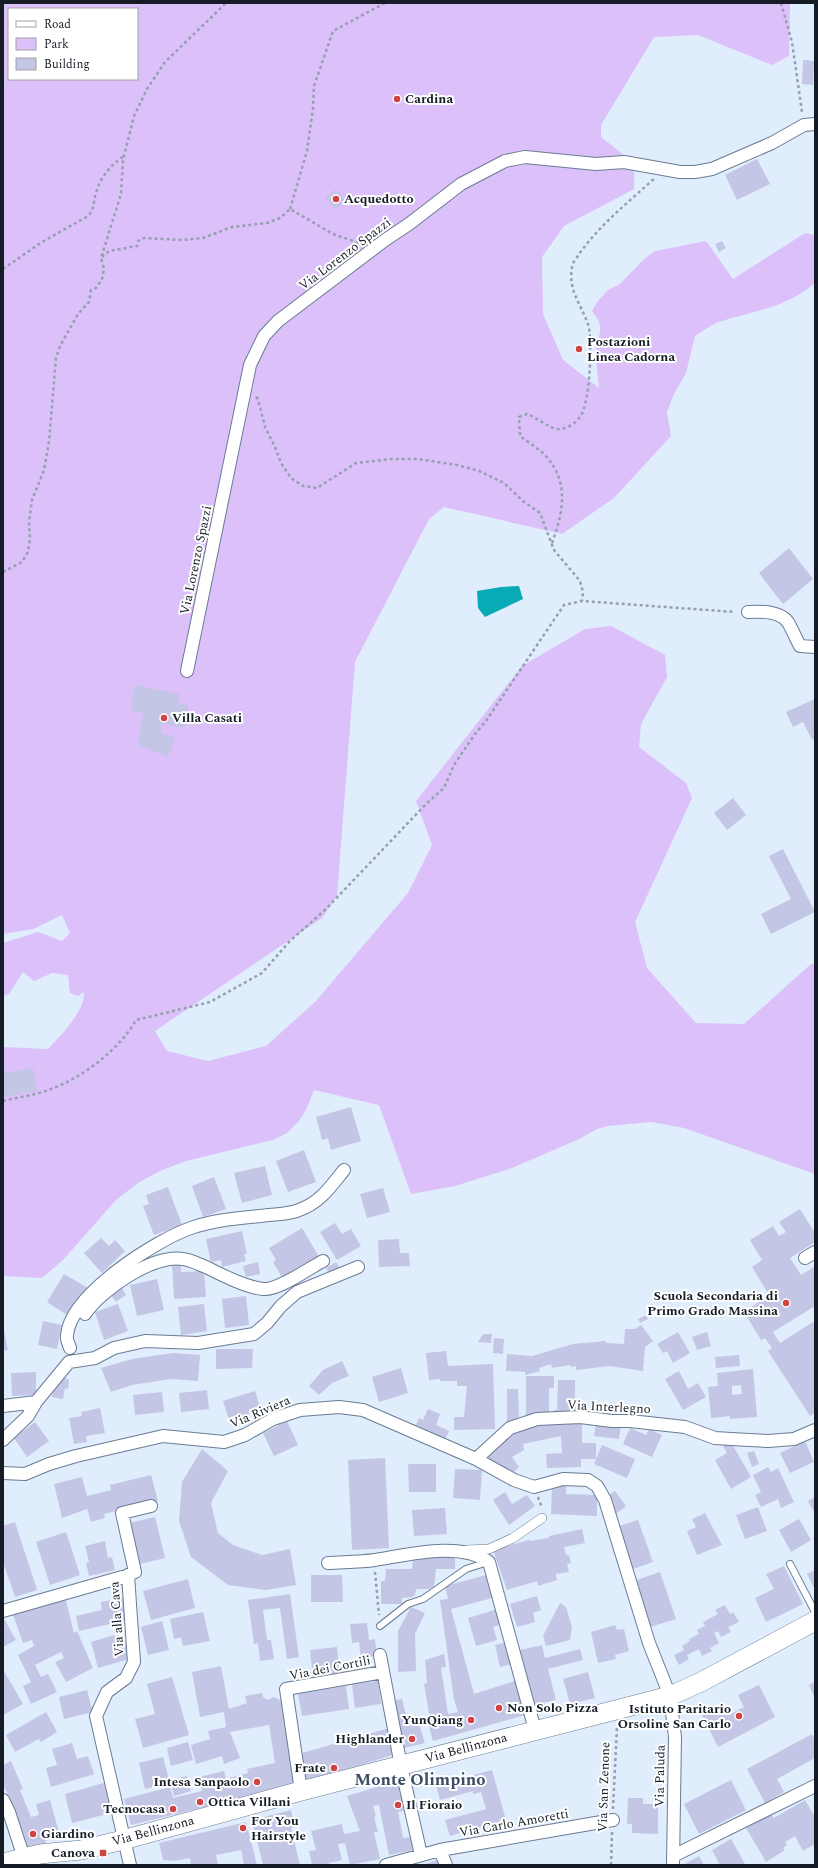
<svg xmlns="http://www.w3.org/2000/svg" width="818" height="1868" viewBox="0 0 818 1868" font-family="Spectral,serif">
	<rect width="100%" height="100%" fill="#e0edfd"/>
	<path fill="#dcc0fa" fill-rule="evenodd" d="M3,3H790L789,56L772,65L698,35L654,37L601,125V137L634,163V189L564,226L542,257L543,314L563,360L599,388C598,376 596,364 596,353C596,334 608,331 592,311L597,302L608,290L620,284L644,259L655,251L706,241L733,279L805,233L815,235V283C784,309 755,310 719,322C710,325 702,332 695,336L686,373L673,396L667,412L671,436L614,498L562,534L444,507L429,519L355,662L337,896L322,918L155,1031L167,1051L208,1061L266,1046L315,1002L408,893L432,845L416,801L522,666L585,629L611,626L665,655L667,677L641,724L639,747L686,783L692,798L635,922L647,968L696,1023L744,1024L811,964L815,963V1174L684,1128L651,1122L608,1126L597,1129L577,1140L512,1168L455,1186L411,1194L379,1105L314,1090L306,1110L299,1121L287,1133L273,1140L186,1161L160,1171L138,1183L116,1200L63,1260L42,1278L3,1276V1047L48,1049C60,1037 86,1009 84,992L78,996L70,993L68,975L52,973L34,981L23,972L9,994L3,996V943L38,932L62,941L70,933L62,915L33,929L3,934ZM9,9H137V79H9Z"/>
	<path fill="#08abb5" d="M519,586L523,599L485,617L478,608L477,591L501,587Z"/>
	<path fill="#c3c6e5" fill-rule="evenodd" d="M803,60L814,61L813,85L802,84Z
		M757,159L770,184L737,200L725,175Z
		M336,189L346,201L335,209L325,198Z
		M722,241L726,248L719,252L715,244Z
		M789,548L813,579L783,604L759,573Z
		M135,685L179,694L178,704L188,705L185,728L162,724L161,733L175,738L168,757L138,745L143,713L131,710Z
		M815,699V739L812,740L803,722L793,727L786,712Z
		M733,798L746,815L727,830L714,813Z
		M783,849L815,912L771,934L761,914L791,899L769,856Z
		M33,1068L37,1091L3,1097V1073Z
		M351,1107L361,1141L331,1150L328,1138L322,1140L316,1117Z
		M304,1150L316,1182L288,1192L276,1161Z
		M265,1166L272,1195L242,1203L234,1173Z
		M214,1177L226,1209L203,1217L192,1186Z
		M168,1187L182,1225L154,1235L143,1206L149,1204L146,1195Z
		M383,1188L390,1212L367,1218L360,1194Z
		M800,1209L815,1233V1242L790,1258L801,1275L814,1267L815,1269V1306L773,1332L780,1343L813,1322L815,1324V1413L810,1416L768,1351L772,1348L765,1338L761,1340L744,1312L769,1295L752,1267L762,1260L750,1240L773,1226L779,1236L786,1232L779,1222Z
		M335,1223L342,1234L351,1229L361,1246L337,1260L320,1232Z
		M302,1228L319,1257L283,1279L273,1262L276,1260L269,1248Z
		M242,1231L247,1254H244L246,1261L222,1267L221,1260L211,1262L206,1239Z
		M101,1238L109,1246L115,1240L125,1251L102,1273L84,1253Z
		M399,1239L400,1253H409L410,1266L379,1267L378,1240Z
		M258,1262L260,1274L246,1277L243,1266Z
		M336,1262L341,1270L330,1276L326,1268Z
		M172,1263H181V1272L204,1271L206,1297L174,1299Z
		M64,1274L88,1288L70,1317L47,1302Z
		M157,1279L164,1310L137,1316L130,1285Z
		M122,1288L126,1295L116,1302L111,1295Z
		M246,1296L249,1325L225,1328L222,1299Z
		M118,1304L128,1331L104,1340L95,1312Z
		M204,1304L207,1331L181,1335L178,1307Z
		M646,1315L648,1319L640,1323L638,1319Z
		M43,1321L62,1325L57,1349L38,1345Z
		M641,1325L653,1341L645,1347L643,1371L609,1366L576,1370V1366L571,1367L570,1365L552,1368L551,1364L539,1368L540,1371L525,1375V1372L506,1371L507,1354L532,1356L573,1344L606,1341V1343L624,1344L625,1329H635Z
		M3,1330H4L8,1350L3,1351Z
		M678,1332L690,1353L673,1363L667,1351L663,1353L657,1344Z
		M707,1332L711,1346L697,1350L692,1337Z
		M483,1334H492L491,1343L478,1342Z
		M494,1338L504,1339L503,1354L493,1353Z
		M216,1349H253L252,1368L216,1369Z
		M446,1351L448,1366L493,1364L495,1429L454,1430V1417H464L467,1386H457V1381H440V1379L429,1380L426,1353Z
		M173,1353L200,1355L198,1381L171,1379L132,1385L111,1392L101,1368L132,1359Z
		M739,1355L740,1366L716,1368L715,1357Z
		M342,1361L349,1376L332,1383L319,1395L309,1386L323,1370Z
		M401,1368L408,1393L379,1402L372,1377Z
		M753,1369L757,1417L730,1419V1416L711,1418L708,1387L718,1386L717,1373ZM741,1385L742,1394L732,1395V1386Z
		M679,1371L688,1389L698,1383L706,1397L683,1410L665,1379Z
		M36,1372V1395L12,1396L11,1373Z
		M526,1376H554V1388H549V1417H526Z
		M62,1378L69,1379L68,1389L65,1388L63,1399L52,1397L53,1389Z
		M558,1380H575V1406H578V1414H554V1410H557Z
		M507,1389H518L519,1421L507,1424Z
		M207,1390L209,1409L181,1412L179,1393Z
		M255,1391L261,1410L229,1420L223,1401Z
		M162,1392L164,1412L135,1415L133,1395Z
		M100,1408L105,1433L86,1436L87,1442L74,1444L69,1418L82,1416L81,1412Z
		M428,1409L440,1414L436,1425L449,1431L443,1444L413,1431L419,1418L423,1420Z
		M582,1420V1443H596V1459H581V1467L547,1468L546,1454L562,1453L561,1436L523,1444L524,1450L512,1457L519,1467L511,1475L486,1461L487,1453L517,1427Z
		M287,1421L298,1445L274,1456L263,1433Z
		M35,1422L49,1441L27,1457L14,1438Z
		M596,1423L621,1426L619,1439L594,1436Z
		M630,1428L646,1435L649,1429L662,1435L652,1457L623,1444Z
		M805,1441L814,1462L790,1473L780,1453Z
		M731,1442L751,1477L731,1489L715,1460L727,1453L723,1446Z
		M602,1445L635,1459L627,1478L594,1464Z
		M202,1449L228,1471L211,1503L218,1533L233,1545L262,1555L290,1549L296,1585L266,1590L228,1585L191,1557L179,1521L182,1482Z
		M754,1451L759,1464L752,1467L747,1453Z
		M385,1458L389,1548L352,1550L348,1460Z
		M408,1464H436V1492H409Z
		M768,1467L771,1472L778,1468L794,1502L781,1508L778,1499L761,1507L755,1495L761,1492L753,1475Z
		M455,1469L482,1470L480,1500L453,1498Z
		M151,1475L158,1501L104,1514L105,1518L91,1522L87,1509L62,1518L54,1484L82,1477L87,1496L111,1490L110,1485Z
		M552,1484H566V1494L597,1495V1516L551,1514Z
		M615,1491L626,1506L616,1514L607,1496Z
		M505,1492L512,1504L527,1495L535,1506L509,1525L493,1500Z
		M815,1497V1514L808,1501Z
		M758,1507L767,1531L745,1539L736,1515Z
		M445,1508L447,1534L414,1536L412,1510Z
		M705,1513L722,1545L697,1555L687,1531L696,1527L692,1519Z
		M155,1517L165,1558L136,1565L125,1524Z
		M799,1519L811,1540L791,1552L779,1530Z
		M638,1520L653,1562L633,1569L619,1526Z
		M15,1522L37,1590L15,1597L3,1562V1526Z
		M582,1529L585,1543L564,1547L566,1555H569L571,1563L567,1564L569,1572L556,1574L557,1580L538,1586L537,1581L507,1590L493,1550L529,1540L530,1541L549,1538V1536Z
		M66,1532L80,1575L50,1585L36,1542Z
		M105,1541L108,1558L112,1557L115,1570L89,1576L86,1563L89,1562L85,1546Z
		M413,1557H455V1569H436L434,1586L429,1589H416L415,1595L412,1597L402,1598V1604H381V1581H385L386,1569H412Z
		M784,1566L803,1604L766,1622L755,1598L774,1589L766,1574Z
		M815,1570V1590L807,1574Z
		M660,1572L676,1619L650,1627L634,1581Z
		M490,1574L496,1597L451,1609L474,1694L515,1681L525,1715L433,1741L427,1719H430L424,1684L427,1683L425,1660L444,1654L446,1667L441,1668L448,1714L458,1712L454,1700L440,1600L448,1599L445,1586Z
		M311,1575H342L343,1602H311Z
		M188,1579L195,1608L151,1620L143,1591Z
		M290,1594L299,1657L287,1659L280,1608L263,1610L267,1640H271L274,1659L260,1661L258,1643L254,1644L248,1600Z
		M537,1596L541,1610L533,1613L535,1622L517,1627L510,1604Z
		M52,1598L66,1601L74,1633L77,1631L93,1668L66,1682L55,1662L64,1658L61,1652L35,1665L41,1677L48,1674L57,1692L31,1704L23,1686L31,1682L18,1655L34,1646L32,1640L23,1643L12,1612Z
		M123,1598L128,1620L79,1631L76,1616L102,1610L101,1602Z
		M560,1603L566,1607L572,1627L570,1640L546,1646L543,1636Z
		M725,1605L730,1614L733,1612L739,1622L728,1627L731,1632L721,1637L718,1631L714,1633L719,1643L710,1648L712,1651L702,1656L699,1649L687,1655L689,1659L679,1665L674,1655L684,1650L682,1646L690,1641L689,1639L699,1634L697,1630L705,1626L703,1622L718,1614L715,1610Z
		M411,1607L425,1613L415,1634L416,1671L398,1672V1631Z
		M498,1609L503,1624L493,1627L497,1640L476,1646L468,1618Z
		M203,1612L210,1641L183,1646L181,1637L174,1639L170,1619Z
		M3,1617L16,1640L3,1647Z
		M162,1621L169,1650L148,1655L141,1627Z
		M367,1623L369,1640L375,1639L377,1656L361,1658L359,1642L352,1643L350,1624Z
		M615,1625L617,1630L624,1629L629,1651L615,1655L616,1659L598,1663L591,1632Z
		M114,1635L117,1643L125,1641L130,1659L98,1668L91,1642Z
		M507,1642L512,1664L500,1667L495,1645Z
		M542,1645L545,1658L580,1649L583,1660L548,1669L556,1700L534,1705L520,1650Z
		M337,1647L340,1675L313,1678L310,1650Z
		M221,1666L229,1709L247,1703L245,1696L262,1693L263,1697L267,1700L274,1697L280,1700L283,1699L299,1754L389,1728L396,1754L299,1784L131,1825L124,1799L170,1787L173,1798L202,1791L199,1777L224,1771L226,1779L248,1773L247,1769L275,1763L269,1725L230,1732L240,1758L224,1764L222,1756L196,1764L191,1745L210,1739L208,1731L226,1727L224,1712L200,1717L192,1672Z
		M4,1671L23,1704L3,1715V1672Z
		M588,1672L595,1698L570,1704L563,1679Z
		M172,1677L189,1735L143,1748L135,1719L155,1714L147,1684Z
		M378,1681L381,1704L355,1708L352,1684Z
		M815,1682V1699L809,1685Z
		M759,1685L775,1717L718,1747L702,1715L723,1704L729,1715L744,1707L738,1695Z
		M346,1686L349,1709L302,1716L298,1694Z
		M87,1690L93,1712L64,1719L59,1697Z
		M402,1699L407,1719L416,1715L425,1743L400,1749L392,1701Z
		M46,1712L57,1732L41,1742L39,1739L15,1752L6,1735Z
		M812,1734L815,1740V1758L777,1779L784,1792L765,1803L747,1769Z
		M188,1742L193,1760L171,1766L167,1748Z
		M72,1743L77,1759L88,1756L94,1774L51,1787L46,1768L57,1765L52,1749Z
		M163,1757L170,1783L145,1789L139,1763Z
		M11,1761L23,1789L20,1790L31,1817L39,1815L36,1804L50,1800L60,1836L45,1841L46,1846L29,1850L15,1808L3,1785V1765Z
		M492,1770L506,1820L450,1836L445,1820L486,1809L481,1792L473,1794V1791L440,1800L436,1785Z
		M187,1776L191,1791L174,1796L170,1780Z
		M400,1780L406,1810L398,1812L401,1827L403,1838L411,1837L413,1850L389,1855L379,1805L373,1806L376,1816L374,1817L378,1832H374L380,1859L350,1865L345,1843L338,1844L342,1860L329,1863V1865H312L309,1851L316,1850L311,1831L342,1824L344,1834L360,1831L347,1796Z
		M731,1780L746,1810L699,1834L684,1804Z
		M107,1782L115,1812L72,1823L65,1794Z
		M628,1798H643V1804H658V1834L632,1833V1824H627Z
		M805,1800L815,1817V1848L813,1845L803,1851L795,1836L785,1842L787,1845L783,1848L785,1850L766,1862L746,1828L770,1813L774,1818Z
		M291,1810L295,1827L291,1828L300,1865H263L252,1820Z
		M246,1822L257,1865H244L241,1850L216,1855L218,1865H191L190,1858L174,1861L163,1860L159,1843Z
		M731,1839L745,1864L720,1865L712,1850Z
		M699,1856L704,1865H683Z
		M437,1860L439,1865H423Z"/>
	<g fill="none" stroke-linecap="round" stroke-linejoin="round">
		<g stroke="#697c94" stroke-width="8">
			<path id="service" d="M790,1564L815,1612
				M380,1626L408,1604L423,1599L466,1569L488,1562"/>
		</g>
		<g stroke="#697c94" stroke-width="10">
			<path id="pedestrian" d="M467,1550L489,1549L513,1538L542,1518"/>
		</g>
		<g stroke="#697c94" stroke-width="14">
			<path id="minor" d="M748,612C762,611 784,611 790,626C794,633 796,639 800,646L815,647
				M187,671L250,365L264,336L278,321L385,240L409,224L461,184L505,161L525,157L596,164L624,162L680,172H695L712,169L772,143L804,125L815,124
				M805,1258L815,1252
				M85,1314C101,1290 153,1254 183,1259C191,1260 198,1264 206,1267C222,1275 245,1287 263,1289C278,1291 309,1268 323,1261
				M70,1348C69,1344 66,1340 67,1336C69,1295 156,1240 191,1228C216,1219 244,1218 269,1215C279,1214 290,1214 299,1210C320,1203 331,1186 344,1170
				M3,1406L36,1402
				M3,1440L28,1416L36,1402L69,1362L95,1358L114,1348L145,1341L198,1343L254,1334L267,1323L281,1306L297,1292L358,1267
				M476,1459L510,1428L537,1419L580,1417L612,1421H630L685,1427L715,1438L731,1439L768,1441L794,1439L815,1430
				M3,1473L25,1474L49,1464L76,1456L163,1436L224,1442L245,1435L273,1419L300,1410L339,1407L363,1410L476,1459L514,1480L534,1487L563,1479L588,1480L597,1486L605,1500L649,1643L670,1696L675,1737L673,1865
				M328,1563C344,1562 360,1562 375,1560C408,1555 460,1541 489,1562L535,1730
				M3,1611L122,1577
				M380,1655L401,1766L421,1855
				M301,1791L286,1689L383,1672
				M3,1800L9,1812L26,1864
				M440,1850L446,1865
				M673,1856L815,1786
				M130,1865L96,1716L107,1692L126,1678L134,1662L128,1575L135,1572L122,1513L151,1506
				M386,1865L440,1850L613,1820"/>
		</g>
		<g stroke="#697c94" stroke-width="20">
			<path id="primary" d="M3,1863L40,1854L81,1850L123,1840L301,1791L670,1696L701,1682L815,1621"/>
		</g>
		<path stroke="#95a0ae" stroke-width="2.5" stroke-dasharray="3 3" stroke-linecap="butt" d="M781,3L792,42L802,112
			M290,209L307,151L313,108L314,86L333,31L385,3
			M102,257L109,251L137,246L138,241L144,238L182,240L203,238L232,227L267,223L280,218L290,209L333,234L359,243
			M3,269L42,242L88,216C95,209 93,202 96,193C100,177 111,165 124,156
			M256,397L258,399L265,427L275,447L281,463L291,478L303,486L317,488L356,463L392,459H418L457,465L479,471L504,483L523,501L540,513L554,550L580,581L583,592L582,601
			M552,543C563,513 570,482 545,455C538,448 528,442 520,436L519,417L527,414C536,417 549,428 557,429C565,430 576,423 580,417C590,404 593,340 588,324C581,304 568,291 572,267C572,263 577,258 579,254C600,225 627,203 654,179
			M3,572L22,562L28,552L30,539L29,522L32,500L44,470L49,442L56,358L60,346L78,314L89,302L91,290L96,288L102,279L104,269L101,258L121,194L123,160L134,116L147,89L165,62L226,3
			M3,1101C19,1097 36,1095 51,1089C82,1078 120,1049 136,1020L210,1002L262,973L289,942L326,909L427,803L444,788L454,765L475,734L486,721L564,605L582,601L735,612
			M538,1497L542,1508
			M375,1572L379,1615
			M613,1809L617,1726
			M611,1865L612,1832"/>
		<use href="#service" stroke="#fff" stroke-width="6"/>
		<use href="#pedestrian" stroke="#fff" stroke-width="9"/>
		<use href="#minor" stroke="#fff" stroke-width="12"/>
		<use href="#primary" stroke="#fff" stroke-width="19"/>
	</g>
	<g fill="#d14242" stroke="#fff" stroke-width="1.5">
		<circle cx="397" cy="99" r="4"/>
		<circle cx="336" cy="199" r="4"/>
		<circle cx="579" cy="349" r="4"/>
		<circle cx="164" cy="718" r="4"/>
		<circle cx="786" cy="1303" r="4"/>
		<circle cx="499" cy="1708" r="4"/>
		<circle cx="739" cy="1716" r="4"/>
		<circle cx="471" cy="1720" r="4"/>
		<circle cx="412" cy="1739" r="4"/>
		<circle cx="334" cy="1768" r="4"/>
		<circle cx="257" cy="1782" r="4"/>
		<circle cx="200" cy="1802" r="4"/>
		<circle cx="398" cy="1805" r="4"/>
		<circle cx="173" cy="1809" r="4"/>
		<circle cx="243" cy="1828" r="4"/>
		<circle cx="33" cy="1834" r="4"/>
		<rect x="99" y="1849" width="8" height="8" rx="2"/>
	</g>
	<g text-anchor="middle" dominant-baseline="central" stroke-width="4" stroke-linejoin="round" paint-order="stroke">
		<g font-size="13" font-weight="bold" fill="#151c26" stroke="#fff" text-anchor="start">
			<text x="405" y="99">Cardina</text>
			<text x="344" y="199">Acquedotto</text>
			<text x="587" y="342">Postazioni<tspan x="587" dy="15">Linea Cadorna</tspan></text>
			<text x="172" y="718">Villa Casati</text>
			<text x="778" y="1296" text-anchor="end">Scuola Secondaria di<tspan x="778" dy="15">Primo Grado Massina</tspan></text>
			<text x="507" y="1708">Non Solo Pizza</text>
			<text x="731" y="1709" text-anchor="end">Istituto Paritario<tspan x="731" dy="15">Orsoline San Carlo</tspan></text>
			<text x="463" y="1720" text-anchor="end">YunQiang</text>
			<text x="404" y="1739" text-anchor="end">Highlander</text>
			<text x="326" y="1768" text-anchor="end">Frate</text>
			<text x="249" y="1782" text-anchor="end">Intesa Sanpaolo</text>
			<text x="208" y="1802">Ottica Villani</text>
			<text x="406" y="1805">Il Fioraio</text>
			<text x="165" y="1809" text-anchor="end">Tecnocasa</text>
			<text x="251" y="1821">For You<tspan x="251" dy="15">Hairstyle</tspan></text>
			<text x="41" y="1834">Giardino</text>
			<text x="95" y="1853" text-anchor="end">Canova</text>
		</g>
		<g font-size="13" fill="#151c26" stroke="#fff">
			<text transform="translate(345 254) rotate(-37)">Via Lorenzo Spazzi</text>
			<text transform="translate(196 560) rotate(-78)">Via Lorenzo Spazzi</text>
			<text transform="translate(609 1407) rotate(3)">Via Interlegno</text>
			<text transform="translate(260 1412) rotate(-23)">Via Riviera</text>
			<text transform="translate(117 1619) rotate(-94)">Via alla Cava</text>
			<text transform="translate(330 1668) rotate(-11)">Via dei Cortili</text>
			<text transform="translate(466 1748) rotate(-15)">Via Bellinzona</text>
			<text transform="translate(660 1776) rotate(-89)">Via Paluda</text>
			<text transform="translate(604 1787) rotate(-88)">Via San Zenone</text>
			<text transform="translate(514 1823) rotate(-10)">Via Carlo Amoretti</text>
			<text transform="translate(153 1831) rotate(-15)">Via Bellinzona</text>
		</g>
		<g font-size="17" font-weight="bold" fill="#3b4d62" stroke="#fff">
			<text x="420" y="1780">Monte Olimpino</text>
		</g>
	</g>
	<rect width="818" height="1868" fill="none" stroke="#151c26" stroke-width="8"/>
	<rect x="8" y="8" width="130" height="72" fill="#ffffff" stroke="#a1a4a8"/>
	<rect x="16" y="21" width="20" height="6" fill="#ffffff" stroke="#a1a4a8"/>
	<text x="44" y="28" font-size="12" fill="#151c26">Road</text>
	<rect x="16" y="38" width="20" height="12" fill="#dcc0fa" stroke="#a1a4a8"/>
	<text x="44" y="48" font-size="12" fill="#151c26">Park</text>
	<rect x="16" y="58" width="20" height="12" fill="#c3c6e5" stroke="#a1a4a8"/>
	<text x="44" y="68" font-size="12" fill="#151c26">Building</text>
</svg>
